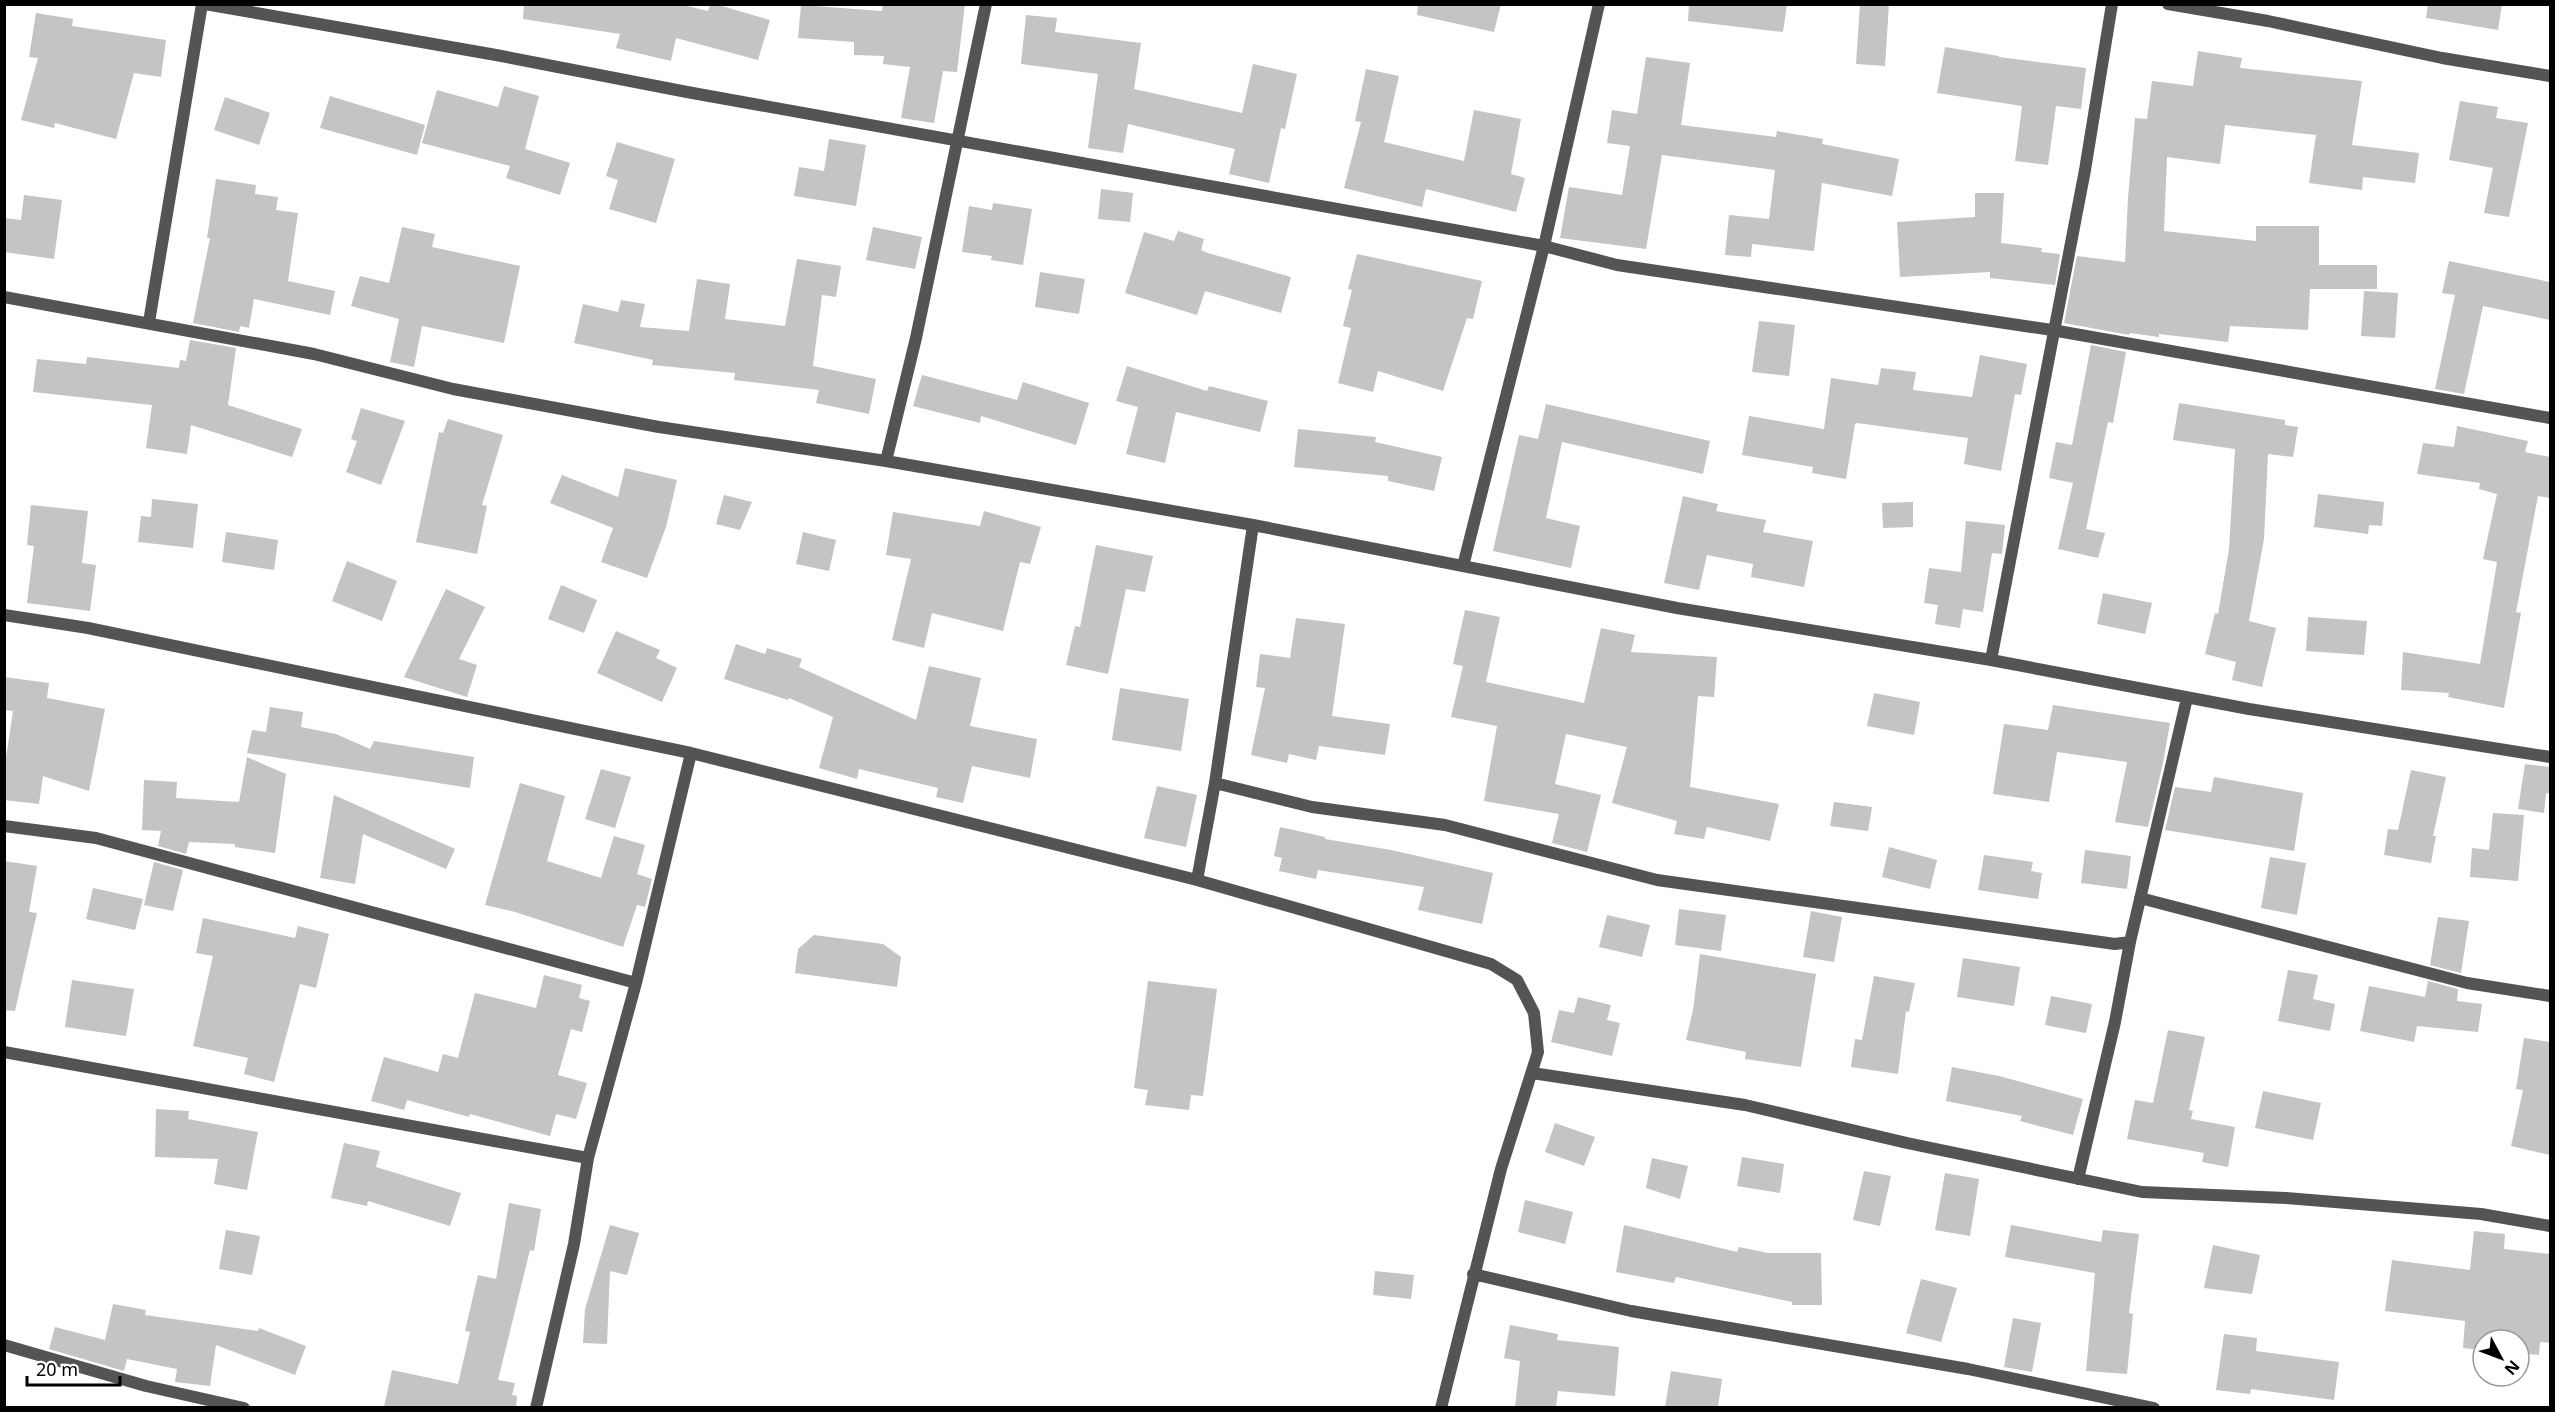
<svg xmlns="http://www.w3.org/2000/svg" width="2555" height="1412" viewBox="0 0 2555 1412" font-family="'Noto Sans',sans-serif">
	<rect width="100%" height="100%" fill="#fff"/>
	<path fill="#c4c4c4" d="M524,4H679L708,11L710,4H715L770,20L758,60L676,38L671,61L616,48L620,34L523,19Z
		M883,4H965L957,72L943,71L934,123L901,118L910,67L883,64L884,56L854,55V42L798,38L801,5L882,11Z
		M1418,4H1501L1494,32L1417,15Z
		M1689,4H1787L1783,32L1688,21Z
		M1860,4H1889L1885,66L1856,64Z
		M2428,4H2502L2498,30L2426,18Z
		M36,13L73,19L72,26L166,40L161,77L134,73L116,139L55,123L54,128L21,120L38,58L29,57Z
		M1026,15L1057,18L1055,32L1141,43L1134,89L1242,113L1253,64L1297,74L1285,129L1281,128L1269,183L1229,174L1235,149L1128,124L1123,153L1088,148L1098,74L1021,64Z
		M1945,47L1999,56V57L2086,68L2081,109L2056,106L2048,165L2015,161L2022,106L1937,93Z
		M2198,51L2242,58L2240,68L2362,81L2352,145L2419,153L2415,183L2363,177L2362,190L2309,183L2316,135L2225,125L2220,164L2167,157L2164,231L2256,241V226H2319V265H2377V289H2310L2308,330L2230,326L2228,342L2159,334V337L2130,333L2129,335L2064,323L2077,256L2125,262L2128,198L2135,118L2147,119L2152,81L2193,86Z
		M1646,57L1690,63L1681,125L1776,137L1777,131L1823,139L1822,144L1899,159L1892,196L1822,183L1814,251L1752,244L1751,257L1725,255L1729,215L1769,219L1775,170L1662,155L1646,249L1560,238L1569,187L1622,195L1630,146L1607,143L1612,110L1637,114Z
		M1366,69L1399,76L1384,142L1464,161L1474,110L1521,119L1511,174L1525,178L1516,212L1426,189L1422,207L1344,188L1361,122L1355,121Z
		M504,86L539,96L525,149L570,163L560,195L506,178L510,166L422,143L437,90L498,107Z
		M330,96L425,125L417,155L320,128Z
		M225,97L270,113L259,145L214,130Z
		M2460,101L2498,107L2496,118L2528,123L2509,217L2484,213L2493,168L2449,160Z
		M829,139L866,145L856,206L794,196L799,167L824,171Z
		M617,142L675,159L656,223L609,209L618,180L606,176Z
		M216,179L256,185L255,194L278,197L276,210L298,213L288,281L335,291L330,315L254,299L249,328L240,326L239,332L193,323L210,238H207Z
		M1101,189L1133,193L1130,222L1098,219Z
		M1975,193H2004L2001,243L2042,248L2041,252L2060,254L2055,285L1990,278V272L1900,277L1897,222L1975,217Z
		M24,195L62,200L54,259L4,252V218L21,220Z
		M993,203L1032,209L1023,265L991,260L992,256L962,252L969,206L992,210Z
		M402,227L435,234L432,247L520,266L504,343L422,326L414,367L390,362L399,319L351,306L360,276L389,283Z
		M873,227L922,237L915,269L866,260Z
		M1178,231L1204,239L1201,250L1208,253L1291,277L1281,313L1205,291L1197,315L1125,293L1144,232L1174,241Z
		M1357,254L1482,281L1473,319L1467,318L1443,391L1378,371L1373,392L1338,383L1351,328L1343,326L1352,290L1348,289Z
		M797,259L841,266L836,297L822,295L813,366L876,379L869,414L816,403L819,390L734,380L735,373L652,365L653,360L574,343L583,304L618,312L621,300L645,304L640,327L689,331L697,279L730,284L725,319L785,326Z
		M2449,261L2550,282V320L2483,306L2464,394L2435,389L2455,295L2442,293Z
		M1040,272L1085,279L1079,314L1035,307Z
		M2364,291L2398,293L2395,338L2361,336Z
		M1759,321L1795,325L1789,376L1752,372Z
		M190,340L236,348L228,405L302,429L292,457L191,425L187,454L146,448L152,405L33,392L37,359L86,364L87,357L179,368L180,360L186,361Z
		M2091,345L2126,352L2113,423L2108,422L2086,529L2105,533L2098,558L2058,549L2073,483L2049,478L2056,442L2072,445Z
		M1980,355L2027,364L2021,395L2015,394L2001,471L1964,464L1968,438L1857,423L1855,424L1846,479L1812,473L1813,467L1742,455L1749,416L1824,429L1831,378L1878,385L1881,368L1916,372L1913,390L1972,397Z
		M1127,366L1207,391L1209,386L1268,401L1260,432L1176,412L1165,463L1126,454L1138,407L1116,401Z
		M922,375L1017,400L1023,382L1089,403L1076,445L981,416L980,423L913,406Z
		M2179,403L2285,420V425L2298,427L2293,457L2268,454L2264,539L2249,621L2276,628L2262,687L2232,680L2236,662L2205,654L2215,613L2218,614L2229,549L2235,449L2173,440Z
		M1546,404L1710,441L1703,474L1562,442L1546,518L1580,526L1571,568L1493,551L1519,435L1538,439Z
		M361,408L405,421L381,485L346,472L357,441L351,439Z
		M448,419L503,435L482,505L487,506L477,554L416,542L439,432L443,433Z
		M2457,426L2528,441L2525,452L2550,457V498L2538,496L2516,612L2521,613L2504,708L2448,697L2449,693L2401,690L2403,652L2480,664L2497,562L2483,559L2497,494L2479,489L2480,483L2417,474L2423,443L2454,447Z
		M1298,429L1376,437L1375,442L1442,457L1434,491L1388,481V476L1294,467Z
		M625,468L677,480L666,527L647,578L601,562L613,528L550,503L562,475L618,497Z
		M2318,494L2384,502L2382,526L2369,525L2368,534L2314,527Z
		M724,495L752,502L740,530L716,524Z
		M1683,496L1718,504L1716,511L1766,520L1763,532L1813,541L1804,587L1751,577L1753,564L1707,555L1699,590L1664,583Z
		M152,499L198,504L193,548L138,542L141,516L151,517Z
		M1913,502V527L1883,528L1882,503Z
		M31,505L88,511L82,563L96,565L90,611L27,603L34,546L27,545Z
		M984,511L1041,527L1030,564L1020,562L1003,631L932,613L924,648L892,640L911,559L886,555L893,512L980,526Z
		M1966,521L2005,525L2002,554L1992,553L1983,612L1963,609L1960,628L1935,624L1938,605L1924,603L1929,568L1961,572Z
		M226,532L278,540L274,570L222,562Z
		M803,532L836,540L829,571L796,564Z
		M1096,545L1153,556L1145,592L1126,589L1108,674L1066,665L1075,626L1080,627Z
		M347,561L397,581L382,621L332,601Z
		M561,585L597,600L584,633L548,619Z
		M446,589L485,607L459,659L477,665L467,697L404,677Z
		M2103,593L2152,603L2145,634L2097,624Z
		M1465,610L1500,617L1486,682L1584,703L1601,628L1635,635L1631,652L1717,657L1714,697L1698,696L1690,787L1779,804L1770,841L1707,827L1704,839L1674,834L1677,821L1612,803L1627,747L1566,734L1555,784L1601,795L1587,852L1552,843L1559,814L1484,801L1497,726L1451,717L1463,666L1453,664Z
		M2308,617L2367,621L2364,655L2306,651Z
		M1296,618L1345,624L1332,716L1390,724L1385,755L1319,746L1316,760L1289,754L1287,763L1251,755L1265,688L1256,687L1260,654L1290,658Z
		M616,631L660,650L656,658L677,668L662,702L597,673Z
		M736,644L765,654L767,648L802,659L799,667L916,720L929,666L981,678L970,726L1037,739L1030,778L972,766L963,803L936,797L938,788L859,769L857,779L819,768L833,717L789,698L788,700L724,679Z
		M4,677L49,683L47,698L105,709L89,791L43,776L39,804L4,800V771L13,711L4,710Z
		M1120,688L1189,699L1181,751L1112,740Z
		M1874,693L1920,702L1914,735L1867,726Z
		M2053,705L2170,723L2163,763L2148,827L2115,822L2127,762L2057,752L2049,802L1993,794L2004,724L2048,730Z
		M270,707L303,712L301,727L336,734L370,749L374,741L474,757L470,788L247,753L252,730L266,732Z
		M247,757L286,774L275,853L235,847V844L189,842L186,854L158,846L161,831L142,830L144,780L177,782L176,798L239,802Z
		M2525,764L2550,767V794L2546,793L2544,813L2518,809Z
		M601,769L631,777L615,828L585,819Z
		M2411,770L2446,777L2433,836H2436L2431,863L2384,855L2388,829L2398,830Z
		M2214,777L2303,793L2294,851L2165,830L2175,787L2211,792Z
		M520,783L565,796L547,861L601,878L614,836L645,845L637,874L652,879L645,907L637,905L623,947L515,912L485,905Z
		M1157,786L1197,795L1186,847L1144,838Z
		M334,795L455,849L446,869L363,834L355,884L320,878Z
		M1834,802L1872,807L1868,831L1830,826Z
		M2493,813L2524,815L2518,881L2470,877L2472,848L2489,850Z
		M1280,827L1325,837V839L1391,850L1493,873L1482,924L1418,910L1424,887L1318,870L1316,879L1279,871L1282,858L1274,856Z
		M1889,847L1937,860L1930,889L1882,877Z
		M2085,850L2131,856L2127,889L2081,883Z
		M1984,855L2033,862L2031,871L2042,873L2038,899L1978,890Z
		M2270,857L2306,863L2297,915L2261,908Z
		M4,861L37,866L29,912L37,913L15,1011L4,1010Z
		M154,862L183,870L173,911L144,905Z
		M93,888L143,899L135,930L86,919Z
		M1679,909L1726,915L1721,951L1675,945Z
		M1811,911L1842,917L1834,962L1803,957Z
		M1607,915L1650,925L1642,957L1599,947Z
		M2438,917L2469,921L2461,973L2430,965Z
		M203,918L295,938L298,926L329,934L316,988L300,984L274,1082L244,1074L248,1058L193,1046L213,956L196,953Z
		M814,935L883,944L901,957L897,987L795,973L798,949Z
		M1700,954L1816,974L1801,1067L1745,1059L1746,1052L1686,1040L1693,1010Z
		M1963,958L2020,967L2014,1006L1957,997Z
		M2288,970L2318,975L2313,999L2335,1004L2330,1031L2278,1021Z
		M544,975L582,985L579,998L590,1001L582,1032L571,1029L558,1075L587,1083L576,1119L556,1114L550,1136L470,1114L469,1117L407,1100L404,1110L371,1101L384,1057L438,1072L443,1054L458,1058L475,993L536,1008Z
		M1874,976L1915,983L1909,1012L1906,1011L1898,1074L1851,1067L1855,1039L1862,1040Z
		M72,980L134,989L126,1036L65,1027Z
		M1148,981L1217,989L1203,1096L1191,1095L1189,1110L1145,1105L1148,1090L1134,1088Z
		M2428,981L2458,989L2457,1001L2482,1004L2478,1032L2417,1026L2414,1042L2360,1031L2369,986L2425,997Z
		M2051,996L2092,1004L2086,1033L2045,1025Z
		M1578,997L1611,1005L1607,1020L1620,1023L1612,1056L1551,1042L1559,1010L1574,1013Z
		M2168,1030L2205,1037L2189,1110L2193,1111L2191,1119L2235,1127L2228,1167L2202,1162L2204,1153L2127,1139L2135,1100L2153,1103Z
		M2524,1038L2550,1042V1155L2511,1146L2523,1090L2516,1089Z
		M1952,1067L1999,1076L2083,1099L2073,1135L2020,1121L2022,1116L1946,1101Z
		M2263,1091L2321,1103L2313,1140L2255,1128Z
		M156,1109L189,1111L188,1119L258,1132L247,1190L214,1184L218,1159L155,1157Z
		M1555,1123L1595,1137L1584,1166L1545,1152Z
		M344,1143L380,1151L376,1167L461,1193L450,1226L368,1201L367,1206L331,1198Z
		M1742,1157L1784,1164L1780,1193L1737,1186Z
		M1652,1158L1688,1166L1680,1199L1646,1188Z
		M1864,1171L1891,1176L1880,1226L1853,1220Z
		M1945,1173L1979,1179L1970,1236L1935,1230Z
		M1525,1200L1573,1212L1565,1244L1518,1232Z
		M509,1203L541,1209L534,1251L530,1250L498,1380L515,1383L512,1395L517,1396L516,1407H384L392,1370L458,1384L470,1332L465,1331L478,1275L496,1279Z
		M610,1225L639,1233L627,1275L610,1271L607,1344L583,1343L585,1309Z
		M1624,1225L1737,1252L1739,1247L1768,1253H1821L1822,1305H1792V1302L1676,1277L1674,1283L1616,1272Z
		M2011,1225L2101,1242L2103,1230L2139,1234L2129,1313L2133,1314L2127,1374L2086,1371L2095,1273L2005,1257Z
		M226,1230L260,1236L252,1275L219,1269Z
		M2474,1231L2505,1234L2504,1249L2550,1254V1343L2540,1342L2539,1355L2519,1353V1340H2483V1350L2463,1348L2465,1321L2385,1311L2392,1260L2470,1270Z
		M2213,1245L2260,1255L2252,1294L2204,1288Z
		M1375,1271L1414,1275L1411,1299L1373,1295Z
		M1921,1279L1957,1288L1941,1342L1906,1333Z
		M113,1304L146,1310L145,1315L258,1331L259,1328L306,1346L295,1375L216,1345L210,1386L175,1382L177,1369L127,1359L124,1371L49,1349L55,1327L105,1340Z
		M2013,1318L2041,1323L2032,1372L2004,1367Z
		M1510,1325L1558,1334L1557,1340L1619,1347L1615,1396L1558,1391L1556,1407H1515L1520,1361L1504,1358Z
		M2224,1334L2257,1338L2256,1351L2339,1362L2334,1400L2251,1389L2250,1394L2216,1390Z
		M1671,1371L1722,1379L1718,1407H1665Z"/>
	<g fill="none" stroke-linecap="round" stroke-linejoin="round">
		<path stroke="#545454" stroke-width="12" d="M205,4L496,55L687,92L1544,246L1617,265L2052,330L2550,418
			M2168,4L2268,21L2442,58L2550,76
			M4,297L314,354L453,389L659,427L886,461L1253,525L1677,608L1991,660L2249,709L2550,757
			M149,322L202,4
			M886,461L916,338L986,4
			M1463,566L1544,246L1599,4
			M4,615L88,628L691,753L1197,880L1491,964L1517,980L1534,1013L1538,1052L1501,1169L1441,1408
			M1991,660L2085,170L2112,4
			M1215,783L1312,807L1445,825L1657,880L2115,944L2130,942
			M4,826L96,838L636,983
			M1197,880L1215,783L1253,525
			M2140,898L2467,983L2550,996
			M4,1052L588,1158
			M1532,1073L1745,1105L1907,1143L2142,1192L2286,1198L2481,1214L2550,1226
			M2078,1179L2115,1022L2130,942L2187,698
			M1473,1274L1631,1311L1968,1369L2154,1408
			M4,1345L146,1386L244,1408
			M536,1408L574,1244L588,1158L636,983L691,753"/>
	</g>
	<rect width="2555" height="1412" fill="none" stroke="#000000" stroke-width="12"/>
	<g transform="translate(2501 1358) rotate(131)"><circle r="28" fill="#ffffff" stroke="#999999" stroke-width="1.5"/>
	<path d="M0-4.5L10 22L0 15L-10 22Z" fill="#000000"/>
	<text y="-9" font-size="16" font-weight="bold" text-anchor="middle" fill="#000000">N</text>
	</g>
	<path d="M27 1376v9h93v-9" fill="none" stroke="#000000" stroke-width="3"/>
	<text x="36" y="1376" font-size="18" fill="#000000" stroke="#ffffff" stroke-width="4.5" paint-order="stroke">20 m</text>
</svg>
